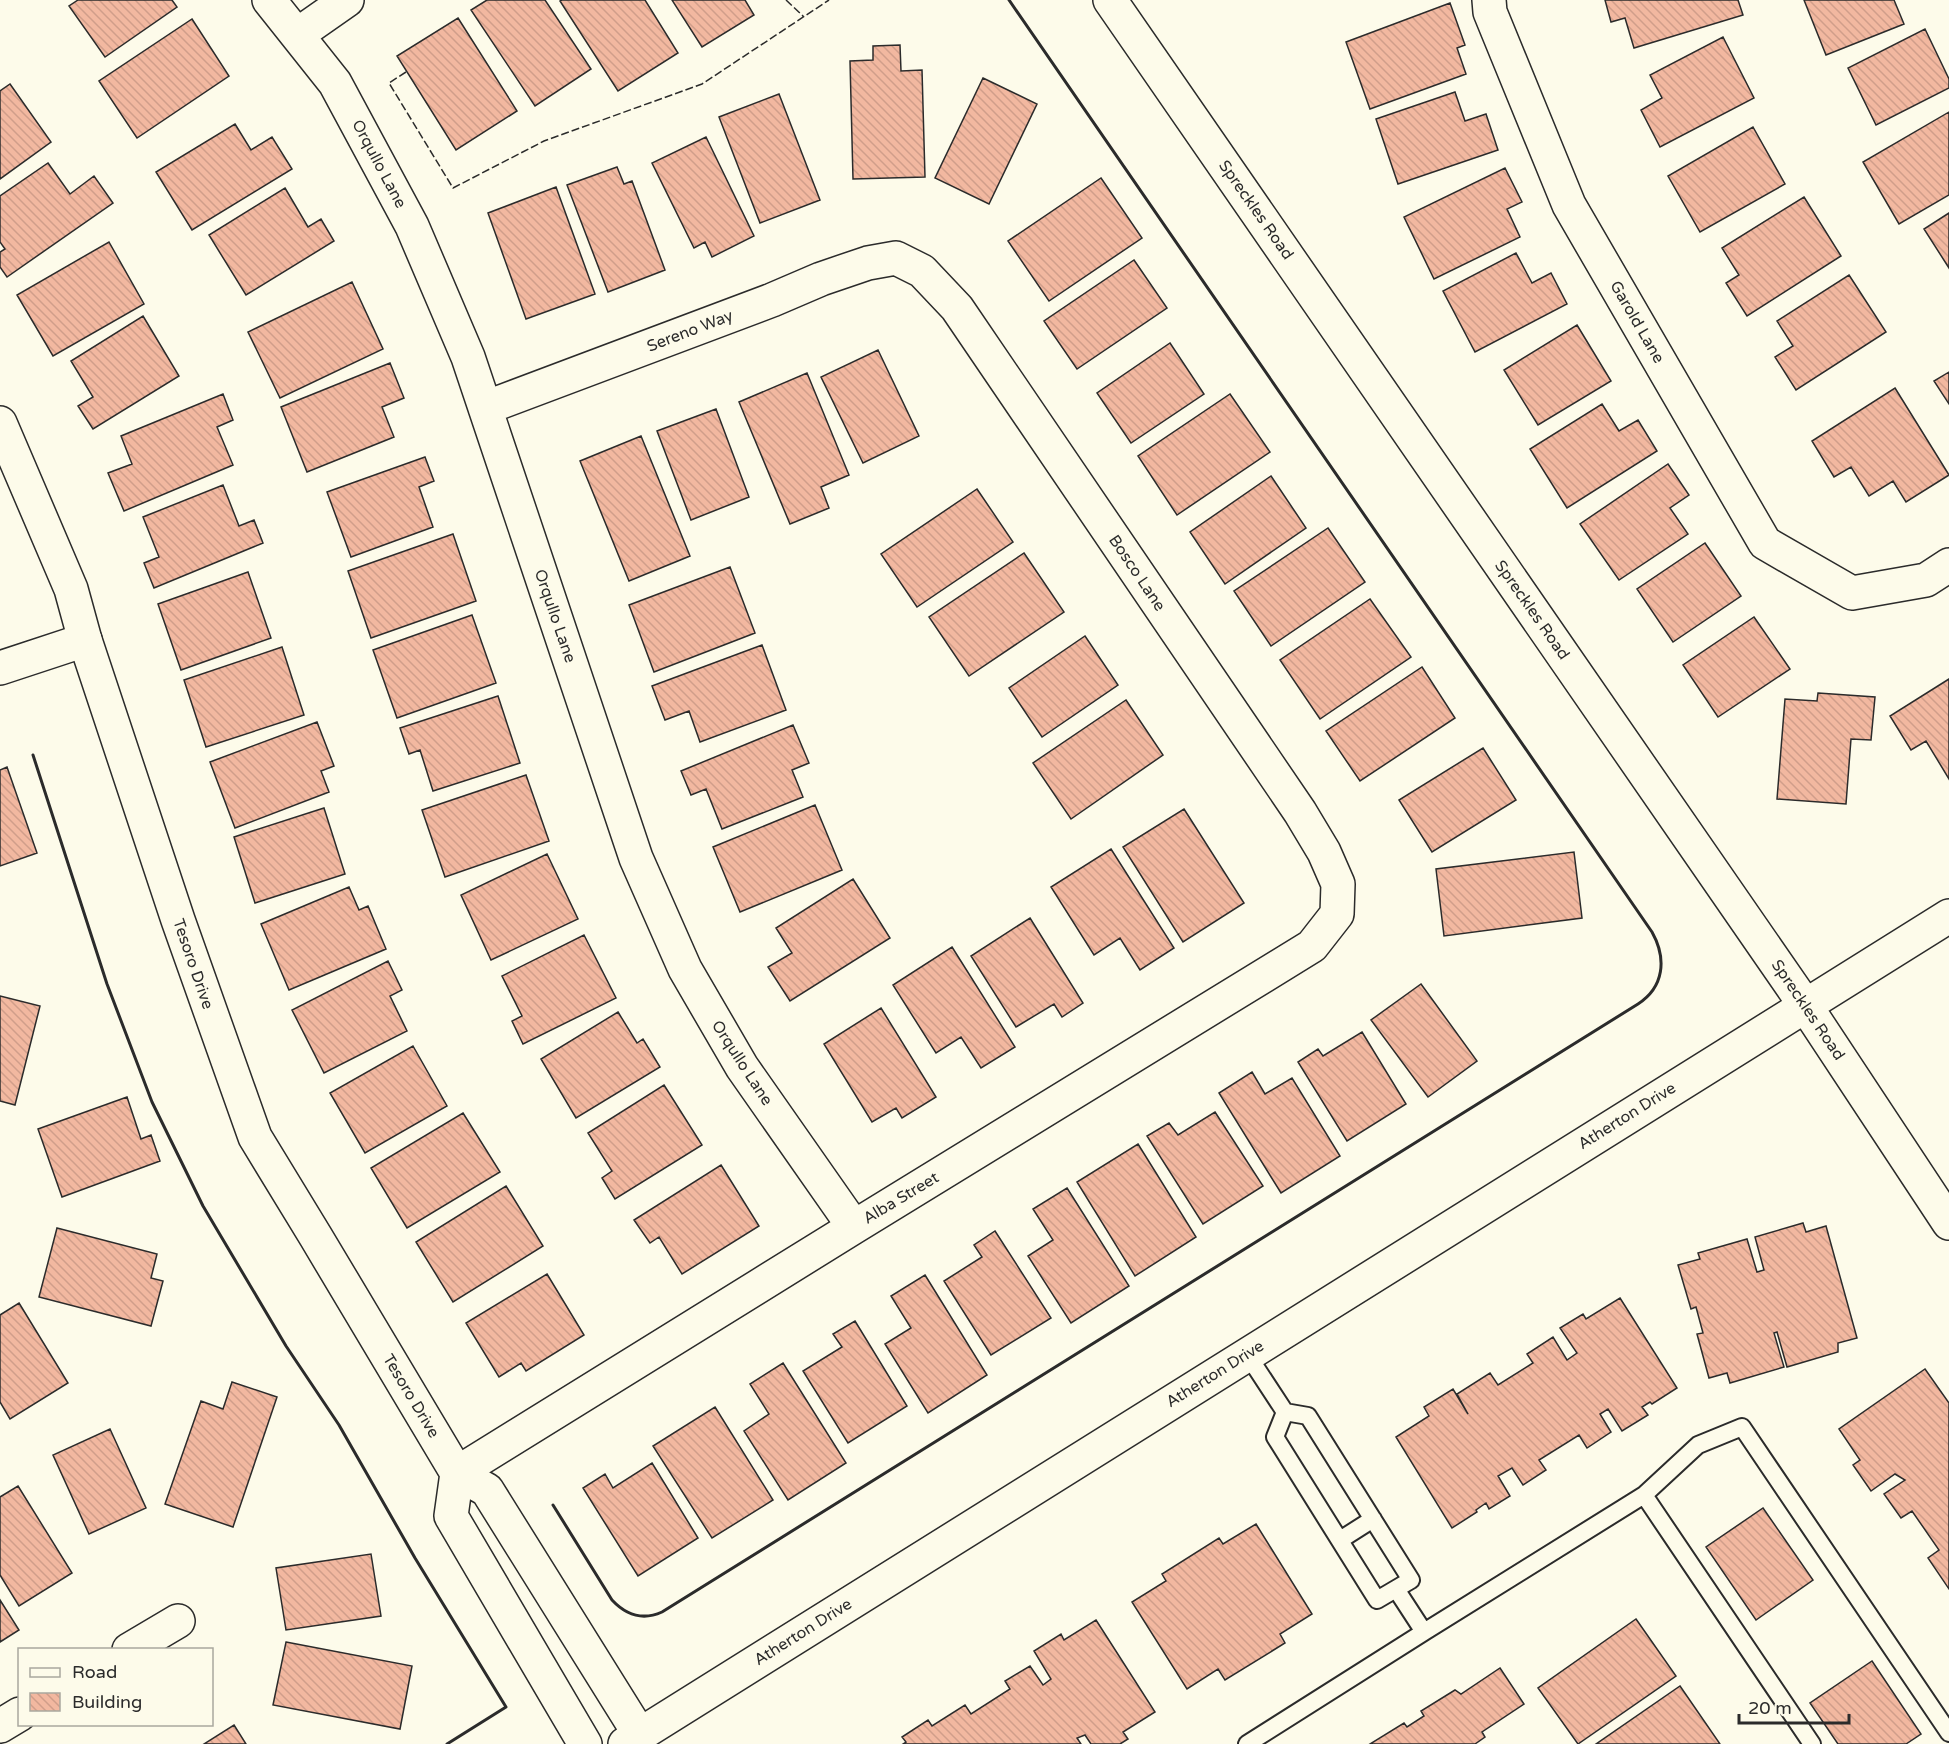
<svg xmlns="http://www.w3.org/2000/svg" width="1949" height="1744" viewBox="0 0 1949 1744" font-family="'Varela Round',sans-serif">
	<defs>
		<pattern id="building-back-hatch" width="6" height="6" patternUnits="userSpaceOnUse" patternTransform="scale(1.5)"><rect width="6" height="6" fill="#f2b8a0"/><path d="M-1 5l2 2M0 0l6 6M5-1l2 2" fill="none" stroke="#d09e8a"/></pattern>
	</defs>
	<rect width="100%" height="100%" fill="#fdfbea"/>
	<path fill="url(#building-back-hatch)" stroke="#2b2b2b" stroke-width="1.5" d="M78,0H172L177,7L105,57L69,6Z
		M487,0H545L591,69L535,106L471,10Z
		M562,0H645L678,53L618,91L560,1Z
		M672,0H745L754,15L702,47Z
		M1605,0H1738L1743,15L1634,48L1625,18L1611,22Z
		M1804,0H1894L1904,24L1826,55Z
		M1450,3L1465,45L1457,48L1466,74L1370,109L1346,42Z
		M458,18L517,111L456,150L397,56Z
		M192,19L229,76L137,138L99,81Z
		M1925,29L1949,79V88L1876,125L1848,68Z
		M1723,37L1754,98L1660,147L1641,110L1662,98L1650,75Z
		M900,45L901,71L922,70L925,177L853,179L850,61L873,60V46Z
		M983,78L1037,104L989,204L935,178Z
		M10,84L51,142L0,179V91Z
		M1455,92L1465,121L1486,114L1498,150L1398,184L1376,119Z
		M779,94L820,200L760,223L719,117Z
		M1949,112V195L1899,224L1863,162Z
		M235,124L251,150L272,137L292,169L192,230L156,172Z
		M1753,127L1785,184L1700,232L1668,176Z
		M706,137L754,236L712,257L705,242L694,248L652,163Z
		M48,163L70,194L94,176L113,203L7,277L0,267V252L5,249L0,242V196Z
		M617,167L624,184L632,181L665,270L608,292L567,185Z
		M1505,168L1522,202L1507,209L1520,237L1434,279L1404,217Z
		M1101,178L1142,238L1049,301L1008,241Z
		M556,187L595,294L526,319L488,213Z
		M285,188L308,227L321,219L334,241L246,295L209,235Z
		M1804,197L1841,256L1747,316L1726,283L1739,275L1722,248Z
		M1949,213V268L1924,229Z
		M109,242L144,304L53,356L17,295Z
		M1516,253L1532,283L1551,273L1567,304L1475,352L1443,291Z
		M1134,260L1167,308L1077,369L1044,321Z
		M1849,275L1886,332L1796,390L1775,357L1793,346L1777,321Z
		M352,282L383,349L280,398L248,332Z
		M143,316L179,376L93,429L78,406L93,397L71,361Z
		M1577,325L1611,381L1538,425L1504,370Z
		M1170,343L1204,394L1131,443L1097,393Z
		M878,350L919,436L863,463L821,377Z
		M390,363L404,398L382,407L394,437L307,472L281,407Z
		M1949,372V404L1934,381Z
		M807,373L849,475L821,487L829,508L790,524L739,402Z
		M1895,388L1949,475L1906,502L1893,481L1869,496L1851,467L1834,477L1812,441Z
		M223,394L233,420L217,427L233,465L124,511L108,473L132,464L121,436Z
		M1230,394L1270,452L1177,515L1138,456Z
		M1602,404L1619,431L1638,420L1657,451L1567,508L1530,449Z
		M716,409L749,497L691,520L657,431Z
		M641,436L690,556L629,581L580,461Z
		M425,457L434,481L419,487L433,527L351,557L327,492Z
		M1668,464L1689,495L1670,508L1688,534L1619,580L1580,524Z
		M1271,476L1306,528L1225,584L1190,532Z
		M223,485L239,526L254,520L263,543L154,588L144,563L159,557L143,517Z
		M977,489L1013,542L917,607L881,554Z
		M1328,528L1365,582L1271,646L1234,591Z
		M453,534L476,601L371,638L348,571Z
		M1705,543L1741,596L1673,642L1637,589Z
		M1024,553L1064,612L969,676L929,617Z
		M730,567L755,633L654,672L629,605Z
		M248,572L271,638L181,670L158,604Z
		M1370,599L1411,657L1320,719L1280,660Z
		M472,615L496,683L397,718L373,650Z
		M1754,617L1790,669L1718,717L1683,665Z
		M1085,636L1118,685L1042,737L1009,688Z
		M762,645L786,710L700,742L689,711L665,720L652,686Z
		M282,647L304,715L206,747L184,680Z
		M1422,667L1455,718L1360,781L1326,731Z
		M1949,679V779L1926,741L1911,750L1890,716Z
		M1818,693L1875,697L1871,740L1851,739L1846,804L1777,799L1785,699L1817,701Z
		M498,696L520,763L433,791L420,750L409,754L400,728Z
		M1126,700L1163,755L1071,819L1033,763Z
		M317,722L334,766L321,771L329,792L235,828L210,762Z
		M793,725L809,763L792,770L803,797L722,829L706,789L691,795L681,771Z
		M1483,748L1516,800L1432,852L1399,800Z
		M7,767L37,853L0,866V770Z
		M526,775L549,841L445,877L422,810Z
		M815,805L842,870L740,912L713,847Z
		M324,808L345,874L255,903L234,837Z
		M1184,809L1244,903L1183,942L1123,847Z
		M1111,849L1174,948L1140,970L1120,938L1094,955L1051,887Z
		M1574,852L1582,918L1444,936L1436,869Z
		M547,854L578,919L491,960L461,895Z
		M853,879L890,938L790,1001L768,967L792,953L776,928Z
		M349,887L359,910L368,906L386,949L289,990L261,924Z
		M1030,918L1083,1003L1062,1017L1054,1004L1016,1027L971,956Z
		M584,935L616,998L523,1044L512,1021L522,1016L502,976Z
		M952,947L1015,1047L981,1068L961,1037L936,1053L893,985Z
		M388,961L402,990L390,996L407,1031L324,1073L292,1010Z
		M1421,984L1477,1061L1428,1097L1371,1020Z
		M0,996L40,1006L15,1105L0,1101Z
		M881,1008L936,1097L902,1118L896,1108L872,1122L824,1044Z
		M618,1012L637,1043L643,1039L660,1067L576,1118L541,1059Z
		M1362,1032L1406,1104L1347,1141L1298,1062L1318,1049L1323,1056Z
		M413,1046L447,1106L365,1153L330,1093Z
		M1252,1072L1265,1094L1292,1078L1340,1156L1281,1193L1219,1093Z
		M664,1085L702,1145L615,1199L602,1178L612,1171L588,1133Z
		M127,1097L141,1139L151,1135L160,1161L62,1197L38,1129Z
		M1215,1112L1263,1186L1203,1224L1147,1136L1169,1123L1178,1135Z
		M463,1113L500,1172L407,1228L371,1168Z
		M1138,1144L1196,1237L1135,1276L1077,1182Z
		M721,1165L759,1226L682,1274L659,1237L650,1243L634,1220Z
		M506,1186L543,1246L453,1302L416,1242Z
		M1067,1188L1129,1286L1071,1323L1028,1256L1053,1240L1033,1209Z
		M1803,1223L1806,1232L1826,1226L1857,1338L1838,1343V1352L1787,1367L1777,1332L1774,1333L1784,1367L1730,1383L1727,1373L1709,1378L1697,1334L1703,1333L1696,1307L1691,1309L1678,1265L1700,1259L1698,1253L1747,1239L1757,1272L1764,1270L1755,1237Z
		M57,1228L157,1254L151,1278L163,1281L151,1326L39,1297Z
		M995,1231L1051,1318L991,1355L944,1281L982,1257L974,1245Z
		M547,1274L584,1335L526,1371L521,1363L499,1377L466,1323Z
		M925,1275L987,1375L928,1413L885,1344L911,1328L891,1296Z
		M1620,1298L1677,1388L1652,1404L1650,1402L1642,1407L1648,1415L1622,1431L1608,1409L1600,1414L1611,1432L1587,1448L1579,1435L1539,1460L1546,1470L1523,1485L1512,1468L1498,1476L1510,1496L1489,1509L1486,1503L1476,1510L1477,1512L1452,1528L1396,1437L1429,1416L1424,1407L1453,1389L1468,1414L1457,1394L1490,1373L1498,1385L1533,1363L1527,1354L1553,1337L1567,1360L1577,1353L1560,1328L1583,1314L1586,1319Z
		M19,1303L68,1383L10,1419L0,1402V1315Z
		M855,1321L907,1406L848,1443L803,1371L842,1347L833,1334Z
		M783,1363L846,1463L788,1500L744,1431L769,1414L750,1384Z
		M1925,1369L1949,1403V1589L1928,1558L1939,1550L1912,1511L1901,1518L1884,1494L1905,1480L1895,1474L1871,1491L1853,1465L1860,1460L1839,1429Z
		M232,1382L277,1397L233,1527L165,1504L201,1401L223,1409Z
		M715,1407L773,1500L712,1538L653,1446Z
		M110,1429L146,1508L89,1534L53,1455Z
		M652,1463L698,1538L638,1576L583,1488L605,1474L613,1488Z
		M18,1486L72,1573L19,1606L0,1575V1497Z
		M1763,1508L1813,1580L1756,1620L1706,1547Z
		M1256,1524L1312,1614L1280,1634L1285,1643L1225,1680L1218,1669L1187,1689L1132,1602L1166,1581L1162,1574L1219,1538L1223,1544Z
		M371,1554L381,1616L286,1630L276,1568Z
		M0,1600L19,1630L0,1642Z
		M1636,1619L1676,1676L1578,1744L1538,1688Z
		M1096,1620L1155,1712L1123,1732L1128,1739L1120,1744H1091L1085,1735L1077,1738L1081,1744H903L906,1742L902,1737L928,1720L932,1726L965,1705L971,1714L1010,1689L1005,1681L1030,1666L1043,1685L1051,1679L1034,1651L1061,1634L1064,1640Z
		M286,1642L412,1666L400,1729L273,1705Z
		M1872,1661L1921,1734L1906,1744H1838L1810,1703Z
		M1500,1668L1524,1704L1482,1732L1485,1737L1475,1744H1370L1404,1723L1407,1727L1424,1716L1421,1711L1455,1690L1461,1694Z
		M1680,1686L1720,1744H1596Z
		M234,1725L246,1744H204Z"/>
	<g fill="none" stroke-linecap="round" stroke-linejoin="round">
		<g stroke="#2b2b2b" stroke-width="20">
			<path id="service" d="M1247,1354L1285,1412
				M1285,1412L1308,1416L1411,1580L1377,1600L1275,1437Z
				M1340,1540L1373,1519
				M1424,1632L1644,1495
				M1247,1744L1424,1632L1396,1589
				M1812,1744L1644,1495L1698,1445L1742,1427L1949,1733"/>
		</g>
		<g stroke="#2b2b2b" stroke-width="36">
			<path id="minor" d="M269,0L335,83L412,226L468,357L636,858L685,969L742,1067L854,1227
				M1489,0L1490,12L1569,205L1765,543L1852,593L1926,580L1949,565
				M297,35L347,0
				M0,668L85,640
				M457,1473L854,1227L1312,946L1337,914L1338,884L1324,852L1300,812L957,308L922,271L896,258L868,263L821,279L772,300L485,408
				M129,1650L178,1621
				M0,1726L20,1714"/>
		</g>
		<g stroke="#2b2b2b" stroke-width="36">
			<path id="tertiary" d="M1110,0L1805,1005L1949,1223
				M0,423L71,589L85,640L178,920L255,1137L316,1237L457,1473L487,1490L640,1735
				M457,1473L451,1516L585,1744
				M625,1744L1949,916"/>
		</g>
		<use href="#service" stroke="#fdfbea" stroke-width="16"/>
		<use href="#minor" stroke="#fdfbea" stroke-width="33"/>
		<use href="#tertiary" stroke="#fdfbea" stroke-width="33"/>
		<path stroke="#2b2b2b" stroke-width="1.5" stroke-dasharray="8 3" stroke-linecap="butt" d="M786,0L804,17
			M406,72L389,83L453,188L544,141L702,84L829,0"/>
		<path stroke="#2b2b2b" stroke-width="3" d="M33,755L107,984L152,1102L203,1206L286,1346L339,1425L415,1558L506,1707L447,1744
			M553,1505L612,1600C626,1615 642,1621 662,1612L1638,1004C1664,987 1667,959 1652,932L1009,0"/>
	</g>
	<g text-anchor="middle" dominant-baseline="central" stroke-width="4.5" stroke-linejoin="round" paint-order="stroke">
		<g font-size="16" fill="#2b2b2b" stroke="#fdfbea">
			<text transform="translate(379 164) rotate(62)">Orqullo Lane</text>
			<text transform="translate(1256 210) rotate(55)">Spreckles Road</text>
			<text transform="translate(1637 322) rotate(60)">Garold Lane</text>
			<text transform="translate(690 331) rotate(-21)">Sereno Way</text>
			<text transform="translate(1137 573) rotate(56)">Bosco Lane</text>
			<text transform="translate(1532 610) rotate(55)">Spreckles Road</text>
			<text transform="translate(555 616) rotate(71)">Orqullo Lane</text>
			<text transform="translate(193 964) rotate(71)">Tesoro Drive</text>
			<text transform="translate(1808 1010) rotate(56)">Spreckles Road</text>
			<text transform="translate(742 1063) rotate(57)">Orqullo Lane</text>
			<text transform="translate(1627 1116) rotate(-32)">Atherton Drive</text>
			<text transform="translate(901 1198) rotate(-31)">Alba Street</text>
			<text transform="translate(1215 1374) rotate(-32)">Atherton Drive</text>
			<text transform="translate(411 1396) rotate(59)">Tesoro Drive</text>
			<text transform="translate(803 1632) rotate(-32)">Atherton Drive</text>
		</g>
	</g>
	<rect x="18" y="1648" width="195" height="78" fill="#fdfbea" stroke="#a9a89e" stroke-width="1.5"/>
	<rect x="30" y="1668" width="30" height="9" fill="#fdfbea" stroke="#a9a89e" stroke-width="1.5"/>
	<text x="72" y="1678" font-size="18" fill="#2b2b2b">Road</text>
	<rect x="30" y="1693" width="30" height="18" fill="url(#building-back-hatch)" stroke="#a9a89e" stroke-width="1.5"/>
	<text x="72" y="1708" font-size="18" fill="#2b2b2b">Building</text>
	<path d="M1739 1714v9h110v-9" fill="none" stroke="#2b2b2b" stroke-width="3"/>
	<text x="1748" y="1714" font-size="18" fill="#2b2b2b" stroke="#fdfbea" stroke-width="4.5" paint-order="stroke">20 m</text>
</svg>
